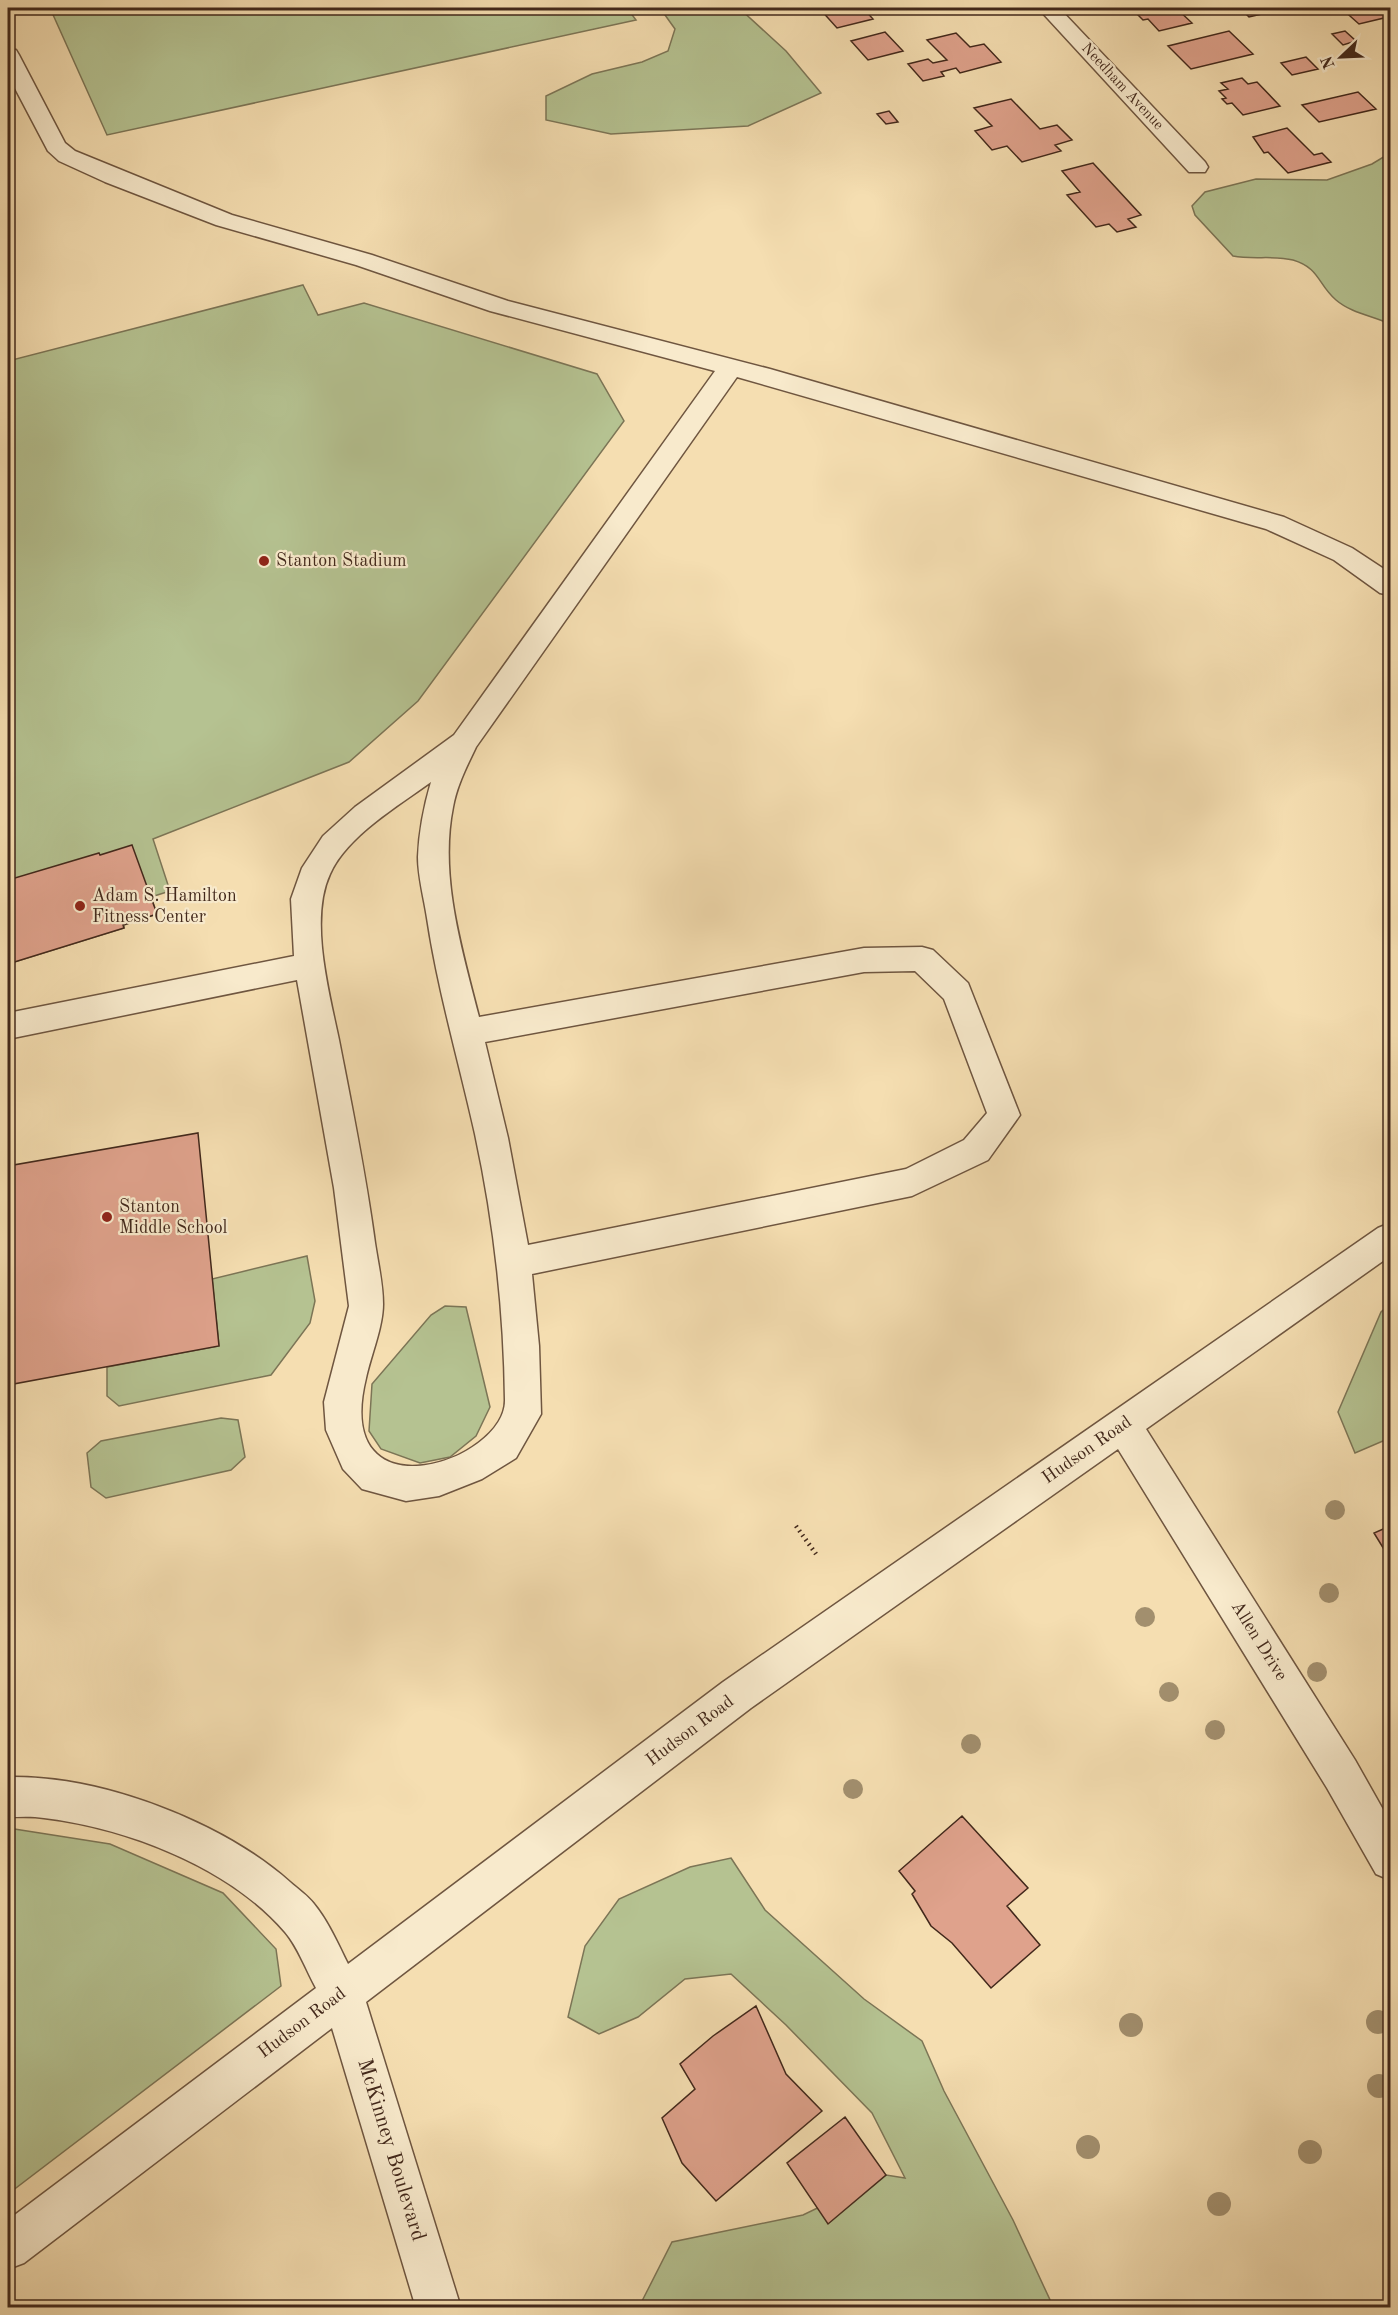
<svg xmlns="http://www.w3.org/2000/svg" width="1398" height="2315" viewBox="0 0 1398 2315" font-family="'Old Standard TT',serif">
	<rect width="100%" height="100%" fill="#f5deb1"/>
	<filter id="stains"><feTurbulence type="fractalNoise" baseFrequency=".00333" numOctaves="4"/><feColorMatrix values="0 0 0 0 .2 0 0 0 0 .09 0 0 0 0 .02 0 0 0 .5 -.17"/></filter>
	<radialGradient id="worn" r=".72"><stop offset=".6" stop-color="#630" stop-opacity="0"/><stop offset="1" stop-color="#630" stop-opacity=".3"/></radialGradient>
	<path fill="#b5c291" stroke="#7c7556" stroke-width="1.5" d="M50,8H627L636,20L107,135Z
		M660,8H739L786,51L821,93L748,126L611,134L546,120V96L592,74L642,62L668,51L675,29Z
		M1390,153V324C1373,316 1351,313 1336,300C1318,285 1320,268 1293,260C1274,255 1253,260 1233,256L1195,215L1192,206L1205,192L1256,179L1327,180L1372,164Z
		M303,285L318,315L364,303L597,374L624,421L418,701L349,762L153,839L170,891L151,897L157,914L124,925V928L8,964V361Z
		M307,1256L315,1301L310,1323L271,1375L119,1406L107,1396V1367L219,1346L212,1279Z
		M1390,1304V1438L1355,1453L1338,1412L1381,1312Z
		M445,1306L466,1307L490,1407L476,1436L450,1457L420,1463L381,1449L369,1431L372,1384L431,1315Z
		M221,1418L238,1420L245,1457L231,1470L106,1498L91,1487L87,1453L101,1441Z
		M8,1828L110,1844L223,1893L276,1949L281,1986L8,2194Z
		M731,1858L765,1910L864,1999L922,2041L944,2091L1013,2220L1051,2302L1046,2308L639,2307L672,2242L803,2215L886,2175L905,2178L872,2113L786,2025L731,1974L685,1979L638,2017L599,2034L568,2017L585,1946L619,1899L690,1867Z"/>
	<path fill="#dfa28c" stroke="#42281b" stroke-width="1.5" d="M819,8H844L848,12L863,8L873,19L837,28Z
		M1136,8H1176L1192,23L1159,31L1148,19L1143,20L1137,14L1142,13Z
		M1240,8H1289L1249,17Z
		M1341,8H1377L1388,17L1359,24Z
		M1229,31L1253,54L1191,69L1168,46Z
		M1345,31L1356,41L1343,45L1332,34Z
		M885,32L903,51L868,60L851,41Z
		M956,33L970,47L984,44L1001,62L960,73L956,68L941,72L944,76L923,81L908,64L928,59L933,63L947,60L927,40Z
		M1306,57L1318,69L1292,75L1281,63Z
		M1242,78L1248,84L1257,82L1280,106L1243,115L1232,103L1227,104L1222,99L1226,98L1219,91L1228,89L1221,83Z
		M1358,92L1376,109L1319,122L1302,105Z
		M1011,99L1040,129L1057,125L1072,140L1055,145L1061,151L1022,162L1007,146L992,150L975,131L992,126L974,108Z
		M889,111L898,122L886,124L877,114Z
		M1287,128L1314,155L1322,153L1331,162L1288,173L1268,152L1264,153L1253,137Z
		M1093,163L1141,215L1128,219L1136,227L1117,232L1109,224L1096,227L1067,195L1080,192L1062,171Z
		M132,845L157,914L123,925L124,928L8,964V880L99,853L100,855Z
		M198,1133L219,1346L8,1385V1166Z
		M1390,1526V1559L1374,1533Z
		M962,1816L1028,1888L1007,1906L1040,1945L991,1988L952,1943L931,1926L912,1894L915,1891L899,1871Z
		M756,2006L786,2074L822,2111L716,2201L682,2163L662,2118L695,2089L680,2064L713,2036Z
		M845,2117L886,2175L828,2224L787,2163Z"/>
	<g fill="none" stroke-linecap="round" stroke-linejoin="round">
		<g stroke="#6f5640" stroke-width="3">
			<path id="minor" d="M1038,8H1059L1205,162L1208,167L1205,172H1189Z
				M8,49L16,50L19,55L65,143L75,151L232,215L372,255L508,301L770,369L1284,517L1352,548L1390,573V595L1380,593L1334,560L1266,529L737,377L476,747C467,766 457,785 453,807C439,876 462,950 479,1017L864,948L922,947L933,950L968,983L1020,1115L988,1160L912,1196L532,1274L539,1346L541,1414L516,1458L482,1479L439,1496L406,1501L362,1489L343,1469L326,1430L324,1402L349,1306L334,1188L297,980L8,1039V1013L294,956L291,899L302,868L323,836L355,807L454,735L715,371L490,311L356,265L216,225L105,182L59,161L48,151L8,75ZM431,782C424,806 419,831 418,857C418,877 424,898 427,918C438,991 459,1062 475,1134C494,1222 504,1311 505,1400C506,1462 331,1520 366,1378C371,1355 383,1327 383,1304C383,1284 378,1263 375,1243C366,1175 352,1107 339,1040C329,992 309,919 330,874C347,836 398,806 431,782ZM915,971L944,999L987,1113L964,1140L906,1169L528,1245L508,1138L485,1042L864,972Z
				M1390,1223V1256L1146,1429L1355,1760L1390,1822V1880L1376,1874L1327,1788L1118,1449L751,1708L366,2002L461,2308H416L332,2028L24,2263L8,2269V2220L316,1988C306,1970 298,1947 285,1932C229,1867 127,1828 44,1818C32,1816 20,1817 8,1817V1777C100,1775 221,1821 290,1882C298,1889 308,1896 314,1904C328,1921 338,1944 348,1964L723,1682L1378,1228Z"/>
		</g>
		<path stroke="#42281b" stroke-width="4.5" stroke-dasharray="1.5 4" stroke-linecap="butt" d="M796,1526L816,1554"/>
		<use href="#minor" fill="#f8eacc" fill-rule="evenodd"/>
	</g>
	<g fill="#a28f6e">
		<circle cx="1335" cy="1510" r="10"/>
		<circle cx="1329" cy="1593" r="10"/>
		<circle cx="1145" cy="1617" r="10"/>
		<circle cx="1317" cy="1672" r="10"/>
		<circle cx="1169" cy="1692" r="10"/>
		<circle cx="1215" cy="1730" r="10"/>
		<circle cx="971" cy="1744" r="10"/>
		<circle cx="853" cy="1789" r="10"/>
		<circle cx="1378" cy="2022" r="12"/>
		<circle cx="1131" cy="2025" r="12"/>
		<circle cx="1379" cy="2086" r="12"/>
		<circle cx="1088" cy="2147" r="12"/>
		<circle cx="1310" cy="2152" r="12"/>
		<circle cx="1219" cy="2204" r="12"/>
	</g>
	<g fill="#8f2418" stroke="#f8eacc" stroke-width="2">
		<circle cx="264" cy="561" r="6"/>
		<circle cx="80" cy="906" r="6"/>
		<circle cx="107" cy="1217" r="6"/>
	</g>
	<g text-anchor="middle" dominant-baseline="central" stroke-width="4.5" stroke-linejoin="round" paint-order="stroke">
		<g font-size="15" fill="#42281b" stroke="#f8eacc">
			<text transform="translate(1122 87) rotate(47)">Needham Avenue</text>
		</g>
		<g font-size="18" fill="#42281b" stroke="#f8eacc" text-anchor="start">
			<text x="276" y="561">Stanton Stadium</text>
			<text x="92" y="896">Adam S. Hamilton<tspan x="92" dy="21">Fitness Center</tspan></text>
			<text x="119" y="1207">Stanton<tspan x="119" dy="21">Middle School</tspan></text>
		</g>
		<g font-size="18" fill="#42281b" stroke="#f8eacc">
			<text transform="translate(1087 1450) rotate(-35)">Hudson Road</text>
			<text transform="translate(1259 1641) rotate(58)">Allen Drive</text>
			<text transform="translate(690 1731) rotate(-37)">Hudson Road</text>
			<text transform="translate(302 2023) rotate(-37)">Hudson Road</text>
		</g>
		<g font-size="21" fill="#42281b" stroke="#f8eacc">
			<text transform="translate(391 2150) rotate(73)">McKinney Boulevard</text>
		</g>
	</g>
	<rect width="1398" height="2315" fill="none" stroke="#f5deb1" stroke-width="30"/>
	<rect x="9" y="9" width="1380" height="2297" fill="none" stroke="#42281b" stroke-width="3"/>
	<rect x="15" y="15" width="1368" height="2285" fill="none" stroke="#42281b" stroke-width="1.5"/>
	<g transform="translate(1341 57) rotate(247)" stroke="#f8eacc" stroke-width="4.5" paint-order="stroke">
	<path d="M0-4.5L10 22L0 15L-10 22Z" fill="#42281b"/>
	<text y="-9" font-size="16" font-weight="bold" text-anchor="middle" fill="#42281b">N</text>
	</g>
	<rect width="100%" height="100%" filter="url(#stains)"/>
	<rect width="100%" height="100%" fill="url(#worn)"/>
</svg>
